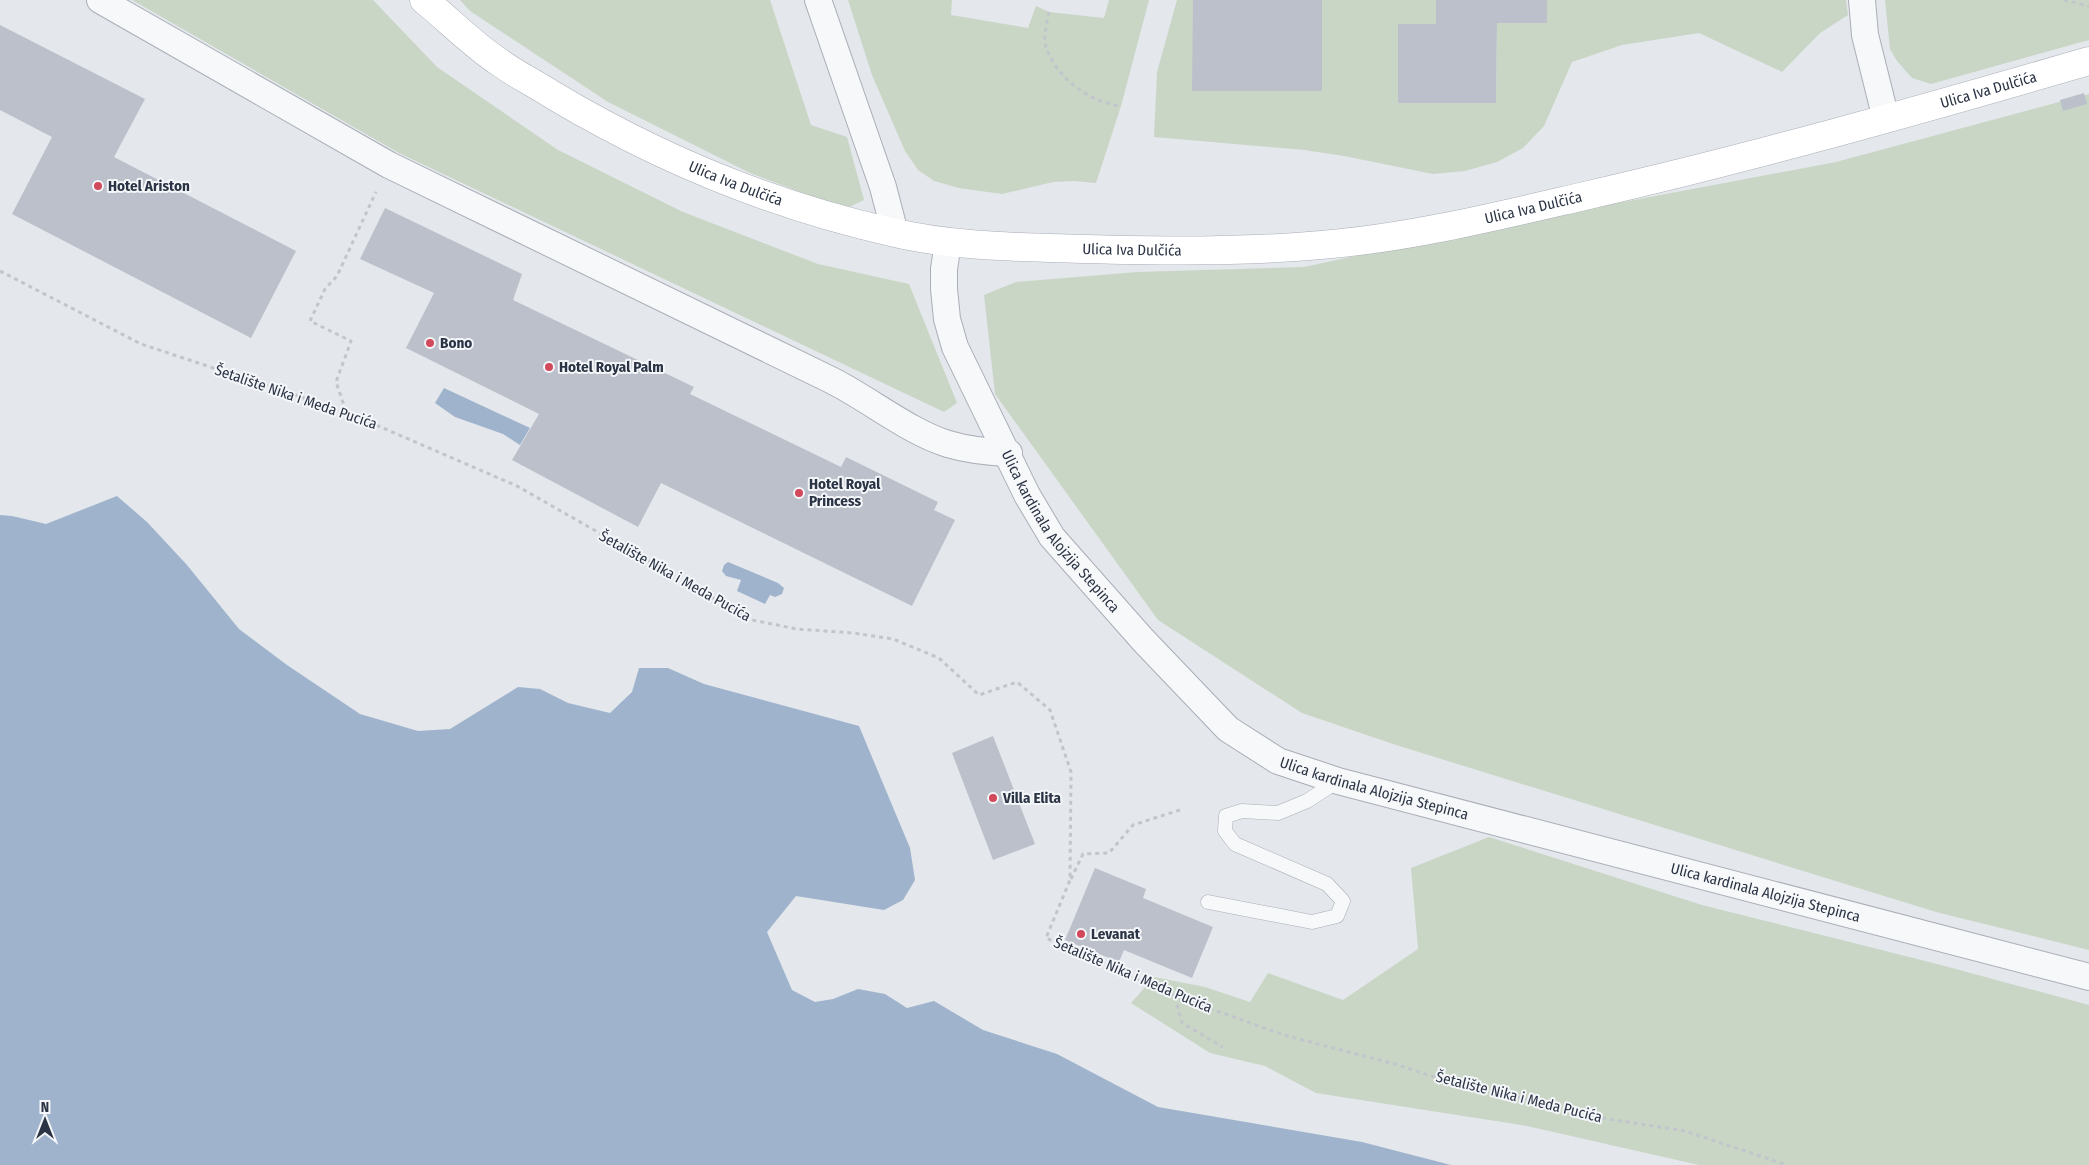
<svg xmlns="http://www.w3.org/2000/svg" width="2089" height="1165" viewBox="0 0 2089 1165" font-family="'Fira Sans Condensed',sans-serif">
	<rect width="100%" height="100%" fill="#e4e7ec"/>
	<path fill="#c9d6c5" d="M132,0H373L437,67L558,150L683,212L818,264L909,284L957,403L944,412L399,153Z
		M460,0H770L811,125L847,137L864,200L845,209L750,173L608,102L470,11Z
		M848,0H952L951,15L1028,28L1036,6L1049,12L1104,18L1109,0H1149L1121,106L1096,183L1074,181L1053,182L1002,194L959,188L934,181L918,170L905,151L872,75Z
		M1177,0H1193V91H1322V0H1436V24H1398V102L1496,103L1497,23H1547V0H1846L1848,15L1820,33L1782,72L1699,33L1622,45L1572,62L1544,126L1523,148L1497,162L1465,171L1433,174L1344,156L1304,150L1154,137L1157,72Z
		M1885,0H2089V40L1931,84L1912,78L1897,61L1890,49Z
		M2089,94V950L1936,912L1396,745L1302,713L1158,620L995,394L984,295L1016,282L1137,272L1304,267L1491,227L1836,162Z
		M1489,837L1702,905L1941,965L2089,1005V1165H1699L1527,1126L1316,1093L1265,1066L1210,1053L1131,1003L1154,977L1205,987L1250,1002L1268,973L1343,1000L1418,949L1411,868Z"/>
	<path fill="#9fb4cc" d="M444,388L530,428L520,445L503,434L455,417L435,403Z
		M117,496L147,522L187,565L239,629L287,665L360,714L418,731L450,729L518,687L540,689L568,703L610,713L632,692L639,668H668L704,684L859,726L910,848L915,880L903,900L884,910L796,896L767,932L792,990L815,1002L833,999L858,989L885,994L907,1008L934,1001L983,1030L1057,1054L1158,1107L1362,1142L1451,1165H0V515L12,516L46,524Z
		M728,562L778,583L784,588L782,594L775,597L770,595L765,604L737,591L741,580L726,576L722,571L724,565Z"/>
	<path fill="#bbc0ca" d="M1193,0H1322V91H1192Z
		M1436,0H1547V23H1497L1496,103H1398V24H1436Z
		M0,25L145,99L114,157L296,251L251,338L12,214L52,137L0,110Z
		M2084,93L2087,104L2063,111L2060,100Z
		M385,208L522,274L513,300L694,387L690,394L841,467L846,457L938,502L934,510L955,520L912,606L661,483L638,527L512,460L539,414L406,348L434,293L360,259Z
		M993,736L1035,844L993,860L952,753Z
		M1095,868L1146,889L1143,898L1213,927L1192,978L1124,950L1119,962L1065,940Z"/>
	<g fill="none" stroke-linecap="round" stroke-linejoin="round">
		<g stroke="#a9aeb7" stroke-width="15">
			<path id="lane" d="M1208,902L1312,922L1337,916L1343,901L1327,884L1235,844L1225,831L1226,816L1242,811L1278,813L1307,801L1338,781"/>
		</g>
		<g stroke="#a9aeb7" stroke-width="28">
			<g id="street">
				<path d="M100,0L389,165L831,380C869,399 909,432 948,444C968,450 988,452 1009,453"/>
				<path d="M818,0L883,187L895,233"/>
				<path d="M1862,0L1865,35L1886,119"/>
				<path id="s1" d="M948,242L944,269V289L947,319L955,347L1027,495L1052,537L1143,640L1228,729L1278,761L1338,781L2089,977"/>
			</g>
		</g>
		<g stroke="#a9aeb7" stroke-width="29">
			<g id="secondary">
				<path id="s2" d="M424,0C449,20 472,44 499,62C515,74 534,83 551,94C656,157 772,205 891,232C954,247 1020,247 1084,249C1163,251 1242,252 1321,245C1408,238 1494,217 1580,197C1751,158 1920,110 2089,61"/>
			</g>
		</g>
		<path stroke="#c2c5cb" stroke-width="3" stroke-dasharray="4 4" stroke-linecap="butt" d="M2064,0L2089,6
			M1049,12C1047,24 1042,38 1047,50C1059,80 1090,102 1121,106
			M0,271L141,344L346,412L517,486L752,620L797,629L853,633L893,639L939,658L979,695L1017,682L1050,710L1071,772L1070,880L1046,938L1175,996L1284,1035L1398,1065L1465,1087L1536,1101L1608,1119L1685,1131L1787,1165
			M346,411L336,382L351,341L310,321L325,289L337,276L376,192
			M1071,879L1083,854L1109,853L1133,825L1183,809
			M1175,997L1182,1023L1223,1047"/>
		<use href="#lane" stroke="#f7f8fa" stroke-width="14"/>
		<use href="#street" stroke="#f7f8fa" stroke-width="26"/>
		<use href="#secondary" stroke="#fff" stroke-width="28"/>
	</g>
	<g fill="#d1495b" stroke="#f4f6f9" stroke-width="2">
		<circle cx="98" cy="186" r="5"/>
		<circle cx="430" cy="343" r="5"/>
		<circle cx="549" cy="367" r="5"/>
		<circle cx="799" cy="493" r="5"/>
		<circle cx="993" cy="798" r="5"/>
		<circle cx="1081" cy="934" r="5"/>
	</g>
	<g text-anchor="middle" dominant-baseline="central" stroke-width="4" stroke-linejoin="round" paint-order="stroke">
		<g font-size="15" fill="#2b3445" stroke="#f4f6f9">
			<text stroke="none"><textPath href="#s2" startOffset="1644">Ulica Iva Dulčića</textPath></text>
			<text stroke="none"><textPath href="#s2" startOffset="364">Ulica Iva Dulčića</textPath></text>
			<text stroke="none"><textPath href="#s2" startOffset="1174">Ulica Iva Dulčića</textPath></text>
			<text stroke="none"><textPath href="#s2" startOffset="769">Ulica Iva Dulčića</textPath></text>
			<text transform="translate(296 397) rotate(19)">Šetalište Nika i Meda Pucića</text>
			<text stroke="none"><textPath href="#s1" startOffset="320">Ulica kardinala Alojzija Stepinca</textPath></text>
			<text transform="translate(675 576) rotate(29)">Šetalište Nika i Meda Pucića</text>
			<text stroke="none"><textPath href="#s1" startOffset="740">Ulica kardinala Alojzija Stepinca</textPath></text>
			<text stroke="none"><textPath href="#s1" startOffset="1145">Ulica kardinala Alojzija Stepinca</textPath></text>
			<text transform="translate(1133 975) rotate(23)">Šetalište Nika i Meda Pucića</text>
			<text transform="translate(1519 1097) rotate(14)">Šetalište Nika i Meda Pucića</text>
		</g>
		<g font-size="15" font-weight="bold" fill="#2b3445" stroke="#f4f6f9" text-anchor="start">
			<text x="108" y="186">Hotel Ariston</text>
			<text x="440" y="343">Bono</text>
			<text x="559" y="367">Hotel Royal Palm</text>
			<text x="809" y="484">Hotel Royal<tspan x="809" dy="17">Princess</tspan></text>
			<text x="1003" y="798">Villa Elita</text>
			<text x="1091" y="934">Levanat</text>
		</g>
	</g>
	<g transform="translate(45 1120)" stroke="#f4f6f9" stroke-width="4" paint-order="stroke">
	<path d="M0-4L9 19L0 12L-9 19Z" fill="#2b3445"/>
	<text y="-8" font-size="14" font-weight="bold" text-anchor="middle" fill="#2b3445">N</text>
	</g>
</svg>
